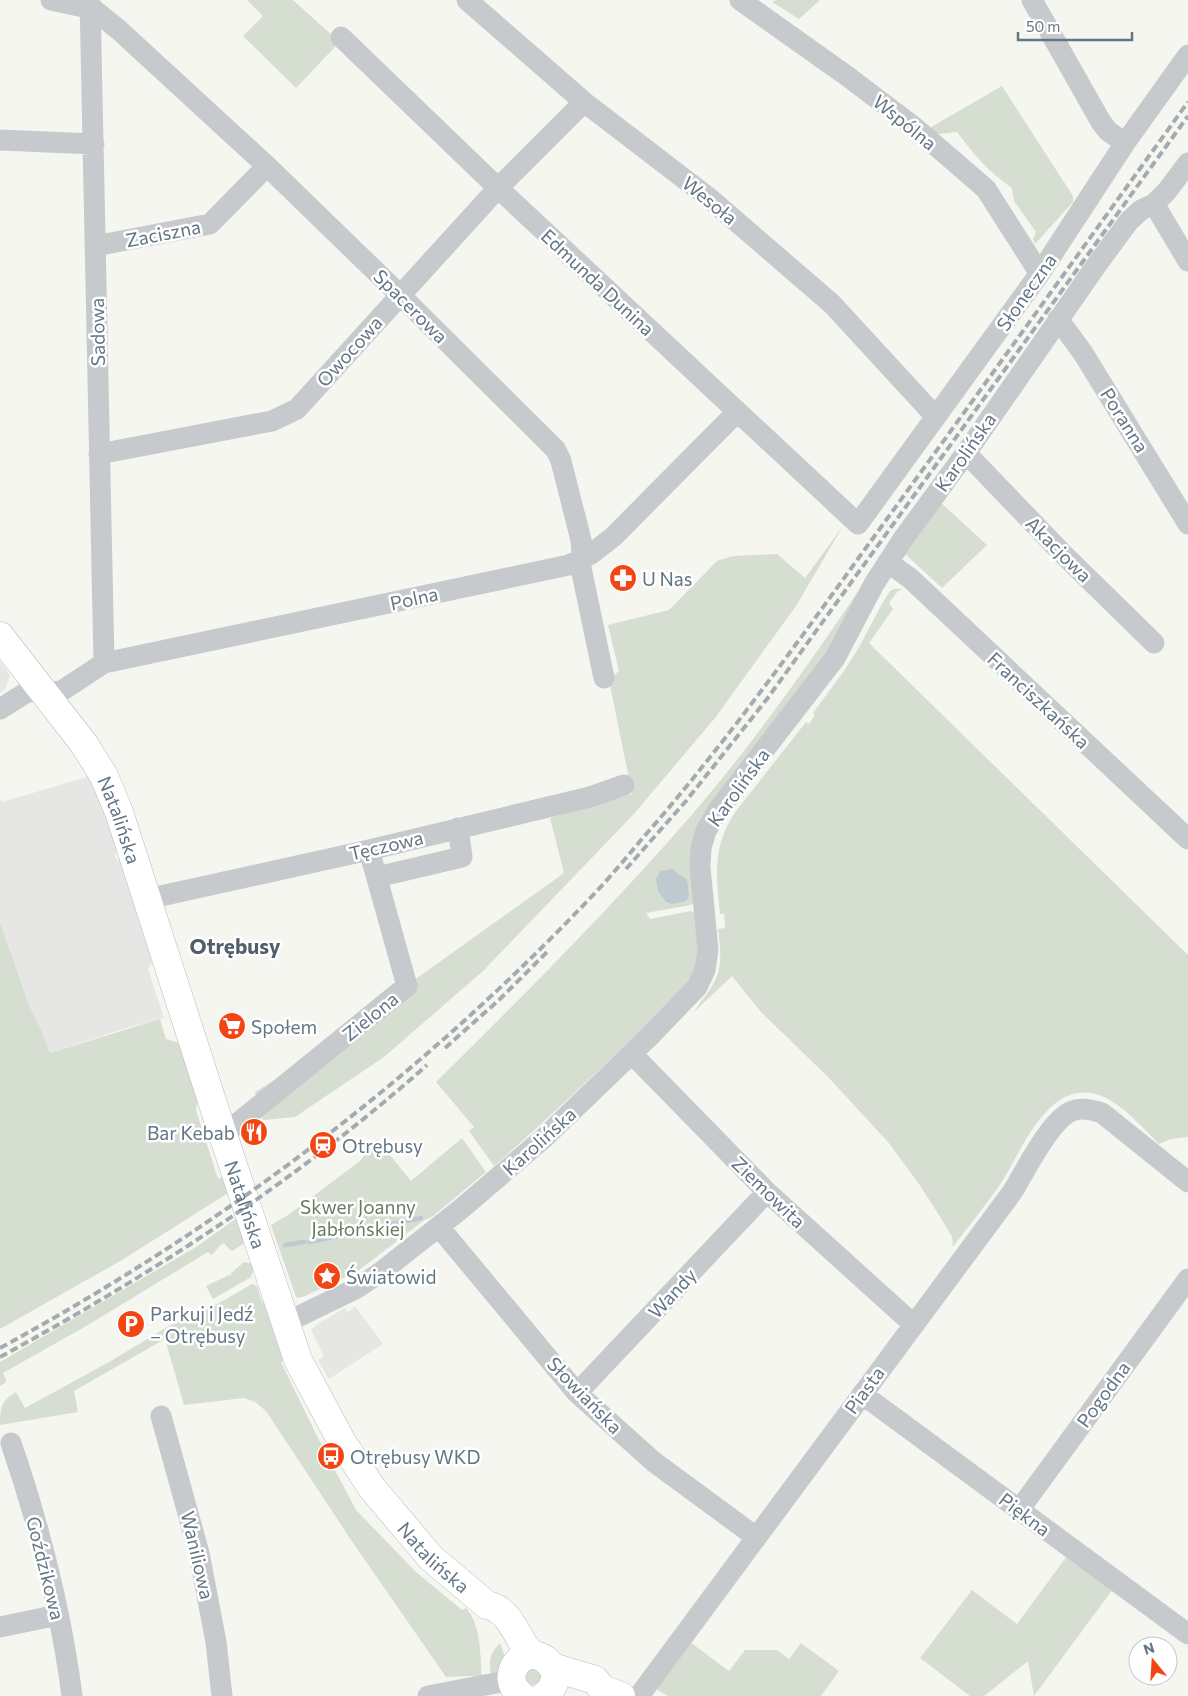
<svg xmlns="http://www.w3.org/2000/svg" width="1188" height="1696" viewBox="0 0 1188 1696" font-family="Commissioner,sans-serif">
	<rect width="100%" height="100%" fill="#f6f6f1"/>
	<path fill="#e6e7e5" d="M0,661L10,675L5,689L0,693Z
		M90,776L118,844L115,855L116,859L126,866L156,957L148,969L164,1018L126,1028L50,1053L42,1031L29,1005L0,922V798L2,802Z
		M355,1306L383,1344L329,1379L318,1360L323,1357V1354L311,1330L316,1325L345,1308L348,1312Z"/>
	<path fill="#d6ded2" d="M247,0H293L335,38L336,42L335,47L296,88L243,36L263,16Z
		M776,0H820L799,19L772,2Z
		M1002,86L1073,196V202L1035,244L1033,239L1036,232L1014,201L1012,188C988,171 975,156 957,132L930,135L926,130Z
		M939,501L987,545L942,588L903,552Z
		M843,526L796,606L715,718L633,815L482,972L384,1057L295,1117L263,1120L255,1092L273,1081L564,873L550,818L632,794L609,680L619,671L608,625L669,610L717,561L733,556L777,554L805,578Z
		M875,566L843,630L720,795L694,902L691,905L646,913L650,919L691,911L696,913C697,934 701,961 690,980C677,1002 647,1025 629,1042C584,1084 540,1126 494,1166L469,1131L474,1127L436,1082C523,996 609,910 689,818C757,739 817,653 875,566Z
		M894,589H903L898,591L889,603L893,609L869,643L1188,955V1137L1171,1139L1159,1144C1143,1128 1125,1107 1104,1097C1051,1074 1024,1146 1003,1180C988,1203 969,1225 953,1247L952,1237L942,1220L919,1184L888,1142L828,1077L761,1012L732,976L693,1013C696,1009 699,1004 702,1000C723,975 722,960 718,929L725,928L724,914H720C716,875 712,846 736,811L806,722L809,724L815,715L813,713L844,671L858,649L883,602L890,591Z
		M0,922L29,1005L42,1031L50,1053L160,1019L166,1039L183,1044L199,1092L196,1110L218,1179L228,1174L233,1190L122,1260L0,1329Z
		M462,1138L486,1172L433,1216L423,1221L358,1271L305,1296L298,1298L296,1297L271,1225L288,1215L360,1161L377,1139L411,1181Z
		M241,1215L245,1243L232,1251L229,1249L224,1243C218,1246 217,1251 211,1255L208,1252L88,1325L3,1373L6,1379V1382L0,1386V1362L196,1247Z
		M244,1262L249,1263C255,1267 253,1271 251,1277L213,1299L206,1286L229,1275L231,1276V1273Z
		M252,1284L257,1286L262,1302L268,1300L286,1359L281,1362L318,1438L356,1510L416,1572L462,1610L466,1608C482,1626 480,1657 482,1680L472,1676L446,1677L351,1540L266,1411L255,1402L244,1398L184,1405L165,1339L74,1391L78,1412L0,1425C0,1409 1,1400 16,1392L25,1408L109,1362L169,1326L209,1309Z
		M1067,1556L1113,1589L1034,1696L1028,1661L984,1696H970L920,1658L972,1590L1017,1624Z
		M690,1642L729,1671L745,1650H777L789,1659L801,1643L839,1671L821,1696H668L656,1689Z
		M500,1643L504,1654V1669L491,1677C489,1663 489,1653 500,1643Z
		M525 1677a8 8 0 1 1 16 0a8 8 0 1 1-16 0Z"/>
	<path fill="#becacf" d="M672,869L687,880L689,896L686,901L672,904L666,902L658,891L656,879L660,871Z"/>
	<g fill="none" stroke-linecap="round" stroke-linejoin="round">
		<path stroke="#becacf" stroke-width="4.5" d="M378,1227L421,1218
			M309,1242L372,1229
			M285,1245L304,1242"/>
		<g stroke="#b7bbbf" stroke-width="29">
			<g id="major">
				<path id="s1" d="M0,636L84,744L104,776L119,812L223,1135L298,1360L342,1442L372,1488L431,1558L487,1605C512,1610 516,1639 532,1655"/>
				<path d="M552,1667L595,1680L602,1689L621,1696"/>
				<path d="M522,1696C497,1678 522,1642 546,1660C551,1664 555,1669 555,1676C555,1685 551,1691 544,1696"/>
			</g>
		</g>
		<path stroke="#c7cacd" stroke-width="21" d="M51,0L93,9L119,30L267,166L399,294L556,450L561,461L581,540L582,555L581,568L604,678
			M90,0L104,663
			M467,0L584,102L708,197L832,304L936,417
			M740,0L847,76L913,126L986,189L1035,266L1040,273
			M1032,0L1101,122L1108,131L1125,143
			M341,37L498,188L858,524L1040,273L1125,143L1188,55
			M0,140L94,144
			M1154,204L1188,261
			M95,246L210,224L267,166
			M1058,319L1083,353L1188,524
			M966,453L1064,555L1154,643
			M99,454L272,421L297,409L498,188L584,102
			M888,562L911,579L1188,839
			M0,709L27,692H55L63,690L104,663L569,565L591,554L613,537L737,412
			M377,877L462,857L458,828
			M147,899L369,850L590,797L624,785
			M632,1054L767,1192L913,1324
			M223,1135L407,986L369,850
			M439,1227L577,1393L654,1462L756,1537
			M285,1323L357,1288L381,1272L461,1209L544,1138L649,1037L697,987L705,970L708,950L700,867L701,848L706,831L718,810L835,658L874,584L903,539L966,453L1098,263L1129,221L1141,210L1154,204L1167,191L1188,163
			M577,1393L767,1192
			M862,1394L1188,1634
			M161,1416L199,1553L216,1642L222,1696
			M11,1443C39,1525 61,1610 72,1696
			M1019,1510L1188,1279
			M0,1627L58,1615
			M428,1696L511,1680
			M639,1696L1013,1191C1025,1171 1051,1119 1072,1111C1081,1107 1093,1110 1102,1113L1188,1182"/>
		<use href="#major" stroke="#fff" stroke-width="28"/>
		<path stroke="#a4abb0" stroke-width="4" stroke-dasharray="8 4" stroke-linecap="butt" d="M626,869L686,801L767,699L1188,116
			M445,1048L499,1000L547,952
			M0,1348C221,1228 422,1076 595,893C611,876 626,858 641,840C720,750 790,653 860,556C970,405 1079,253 1188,102
			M0,1357C151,1275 298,1180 427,1065"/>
	</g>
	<defs>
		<g id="pharmacy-disc" transform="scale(1.4375)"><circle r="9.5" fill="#f34514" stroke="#fff"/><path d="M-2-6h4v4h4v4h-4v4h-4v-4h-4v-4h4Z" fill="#fff"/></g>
		<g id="supermarket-disc" transform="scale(1.4375)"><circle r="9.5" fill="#f34514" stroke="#fff"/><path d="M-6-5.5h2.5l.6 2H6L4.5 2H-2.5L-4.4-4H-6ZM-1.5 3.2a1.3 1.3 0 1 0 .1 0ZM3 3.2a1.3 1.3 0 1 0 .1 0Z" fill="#fff"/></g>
		<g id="restaurant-disc" transform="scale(1.4375)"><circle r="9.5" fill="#f34514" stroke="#fff"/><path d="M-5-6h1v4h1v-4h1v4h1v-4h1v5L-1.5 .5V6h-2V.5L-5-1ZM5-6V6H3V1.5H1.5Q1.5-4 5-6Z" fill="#fff"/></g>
		<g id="station-disc" transform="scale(1.4375)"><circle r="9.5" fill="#f34514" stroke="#fff"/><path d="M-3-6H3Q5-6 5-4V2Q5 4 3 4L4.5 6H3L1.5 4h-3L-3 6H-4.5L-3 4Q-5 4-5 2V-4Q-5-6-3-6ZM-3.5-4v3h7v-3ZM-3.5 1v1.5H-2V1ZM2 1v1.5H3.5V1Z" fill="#fff"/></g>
		<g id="sight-disc" transform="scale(1.4375)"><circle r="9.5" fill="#f34514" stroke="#fff"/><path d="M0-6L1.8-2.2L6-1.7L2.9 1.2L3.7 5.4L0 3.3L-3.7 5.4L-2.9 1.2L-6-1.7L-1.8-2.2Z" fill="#fff"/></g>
		<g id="parking-disc" transform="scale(1.4375)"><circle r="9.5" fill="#f34514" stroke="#fff"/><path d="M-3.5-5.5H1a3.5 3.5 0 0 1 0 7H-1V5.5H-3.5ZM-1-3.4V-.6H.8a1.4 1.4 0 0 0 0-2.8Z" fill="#fff"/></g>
		<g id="bus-disc" transform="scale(1.4375)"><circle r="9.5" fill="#f34514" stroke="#fff"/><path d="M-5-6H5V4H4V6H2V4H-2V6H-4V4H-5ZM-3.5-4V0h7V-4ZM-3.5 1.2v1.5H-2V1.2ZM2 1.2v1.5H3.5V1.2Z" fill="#fff"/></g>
	</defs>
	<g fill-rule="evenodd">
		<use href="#pharmacy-disc" x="623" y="578"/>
		<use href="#supermarket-disc" x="232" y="1026"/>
		<use href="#restaurant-disc" x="254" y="1132"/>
		<use href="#station-disc" x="323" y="1145"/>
		<use href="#sight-disc" x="327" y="1276"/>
		<use href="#parking-disc" x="131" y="1324"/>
		<use href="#bus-disc" x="331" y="1456"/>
	</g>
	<g text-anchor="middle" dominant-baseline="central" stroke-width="5" stroke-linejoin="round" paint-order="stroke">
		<g font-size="19" fill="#627685" stroke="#fff">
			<text transform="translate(905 122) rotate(39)">Wspólna</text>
			<text transform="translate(710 200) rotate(39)">Wesoła</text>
			<text transform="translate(163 233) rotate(-11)">Zaciszna</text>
			<text transform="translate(598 282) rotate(43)">Edmunda Dunina</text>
			<text transform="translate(1026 292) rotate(-55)">Słoneczna</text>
			<text transform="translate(411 306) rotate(45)">Spacerowa</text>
			<text transform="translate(97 332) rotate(-91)">Sadowa</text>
			<text transform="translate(349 351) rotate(-48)">Owocowa</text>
			<text transform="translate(1125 420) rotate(58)">Poranna</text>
			<text transform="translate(965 452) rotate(-55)">Karolińska</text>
			<text transform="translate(1059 549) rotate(45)">Akacjowa</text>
			<text transform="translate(414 598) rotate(-12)">Polna</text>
			<text transform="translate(1039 700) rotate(43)">Franciszkańska</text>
			<text transform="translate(738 787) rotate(-54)">Karolińska</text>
			<text stroke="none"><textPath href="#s1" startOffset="221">Natalińska</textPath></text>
			<text transform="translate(386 845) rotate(-13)">Tęczowa</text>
			<text transform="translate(370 1016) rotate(-39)">Zielona</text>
			<text transform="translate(539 1141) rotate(-42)">Karolińska</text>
			<text transform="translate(769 1192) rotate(44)">Ziemowita</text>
			<text stroke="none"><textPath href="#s1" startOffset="626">Natalińska</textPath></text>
			<text transform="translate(672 1293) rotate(-47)">Wandy</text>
			<text transform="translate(864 1390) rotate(-54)">Piasta</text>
			<text transform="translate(1103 1394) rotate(-54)">Pogodna</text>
			<text transform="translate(585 1395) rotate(46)">Słowiańska</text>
			<text transform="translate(1025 1514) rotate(37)">Piękna</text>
			<text transform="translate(198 1555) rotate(77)">Waniliowa</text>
			<text stroke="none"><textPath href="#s1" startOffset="1031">Natalińska</textPath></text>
			<text transform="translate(46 1568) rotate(76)">Goździkowa</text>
		</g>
		<g font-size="19" fill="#627685" stroke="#fff" text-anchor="start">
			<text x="642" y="578">U Nas</text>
			<text x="251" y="1026">Społem</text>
			<text x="235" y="1132" text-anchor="end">Bar Kebab</text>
			<text x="342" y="1145">Otrębusy</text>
			<text x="346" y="1276">Światowid</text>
			<text x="150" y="1313">Parkuj i Jedź<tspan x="150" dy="22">– Otrębusy</tspan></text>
			<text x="350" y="1456">Otrębusy WKD</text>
		</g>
		<g font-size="19" fill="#677c61" stroke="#fff">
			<text x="358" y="1206">Skwer Joanny<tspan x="358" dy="22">Jabłońskiej</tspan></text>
		</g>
		<g font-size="21" font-weight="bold" fill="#505f6a" stroke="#fff">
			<text x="235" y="945">Otrębusy</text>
		</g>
	</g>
	<g transform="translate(1153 1661) rotate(342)"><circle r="24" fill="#ffffff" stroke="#c0c8ce"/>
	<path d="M0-4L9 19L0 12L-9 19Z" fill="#f34514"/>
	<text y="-8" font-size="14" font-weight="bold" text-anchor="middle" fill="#627685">N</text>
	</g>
	<path d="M1018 32v8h114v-8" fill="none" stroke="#627685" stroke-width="2.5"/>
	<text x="1026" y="32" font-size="15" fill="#627685" stroke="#ffffff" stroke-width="4" paint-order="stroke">50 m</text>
</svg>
